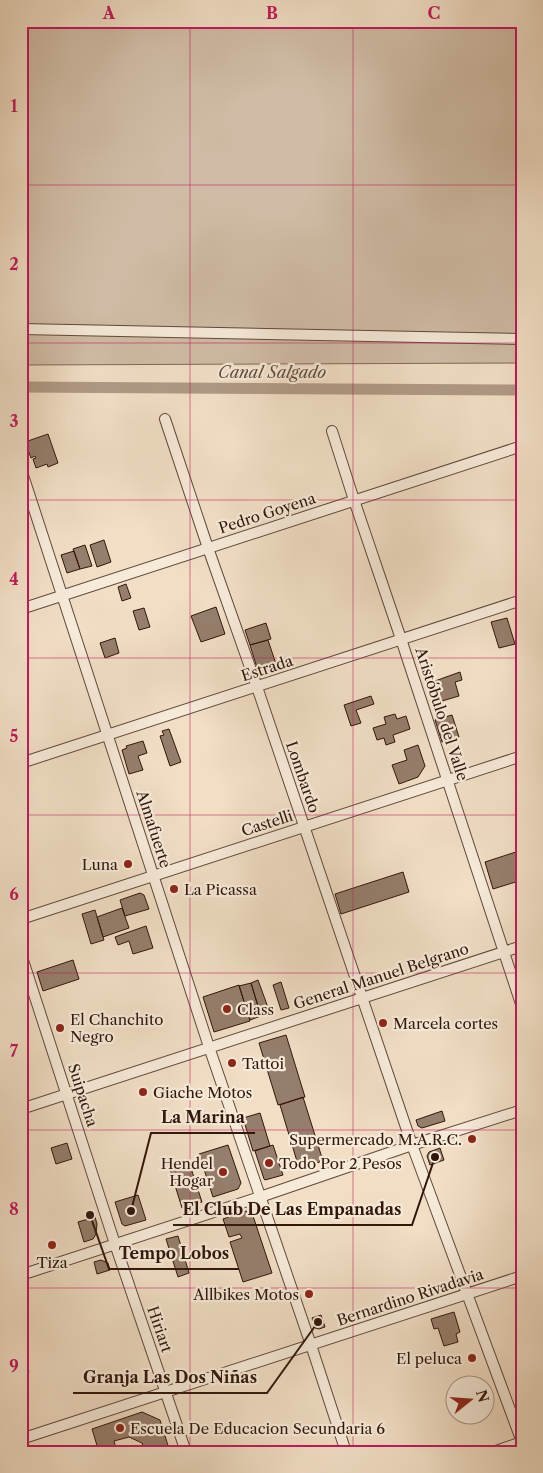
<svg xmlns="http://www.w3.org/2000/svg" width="543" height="1473" viewBox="0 0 543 1473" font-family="'Libre Caslon Text',serif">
	<rect width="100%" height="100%" fill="#f1dec5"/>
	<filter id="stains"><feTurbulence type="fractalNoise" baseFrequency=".004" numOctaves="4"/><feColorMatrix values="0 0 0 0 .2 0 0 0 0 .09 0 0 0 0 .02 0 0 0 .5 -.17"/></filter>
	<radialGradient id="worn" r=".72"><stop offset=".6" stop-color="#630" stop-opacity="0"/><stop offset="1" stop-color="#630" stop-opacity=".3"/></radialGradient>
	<path fill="#d0bca6" stroke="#806959" d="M21,21H522V363L21,365Z"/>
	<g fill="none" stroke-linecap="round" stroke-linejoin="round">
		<path stroke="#b09a86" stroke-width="11" d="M21,387L522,390"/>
	</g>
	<path fill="#957e6c" stroke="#31160c" d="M48,434L58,463L48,467L47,464L36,468L33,459L36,458L35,456L31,458L25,442Z
		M104,540L111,562L97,567L90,545Z
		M85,545L92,566L80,569L73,549Z
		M74,551L80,569L67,573L61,555Z
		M126,584L131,598L122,601L118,587Z
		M216,607L225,634L201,642L191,616Z
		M144,608L150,627L139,630L133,611Z
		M507,618L515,644L499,648L491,622Z
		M266,623L271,639L250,645L245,630Z
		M115,638L119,653L105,658L100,643Z
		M268,640L278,670L264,674L258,671L250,645Z
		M460,672L462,680L455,682L459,696L442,701L441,699L439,700L436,693L438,692L435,681Z
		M371,696L374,704L356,710L361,723L351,726L344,705Z
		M395,714L397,719L406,716L410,729L393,735L395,742L386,745L384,738L377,740L373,728L386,724L384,717Z
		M452,715L459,737L442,742L435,720Z
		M169,729L181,762L170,766L160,736L164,735L162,731Z
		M143,741L147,753L138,756L143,770L129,774L122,750L127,748L126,746Z
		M418,745L425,766L418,777L399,784L392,765L407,760L404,750Z
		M522,850V880L493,889L485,862Z
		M403,872L409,892L341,914L335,894Z
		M140,893L144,895L149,909L125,916L120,900Z
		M122,908L129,928L103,937L97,917Z
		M95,910L104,940L91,944L82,914Z
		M146,926L153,948L133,954L129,941L118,945L115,937Z
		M520,957H522L521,975L517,963L521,962Z
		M73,960L79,979L43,991L37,972Z
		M258,980L270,1013L261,1016L251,983Z
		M281,982L289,1008L281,1010L273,985Z
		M251,983L261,1016L250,1020L239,986Z
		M239,985L250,1021L214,1032L203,997Z
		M286,1035L305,1097L278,1105L259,1043Z
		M303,1097L323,1161L299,1168L280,1105Z
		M442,1111L445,1121L422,1128L418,1126L416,1120Z
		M260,1113L270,1146L253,1151L243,1118Z
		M67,1143L72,1159L56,1164L51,1148Z
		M228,1145L241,1183L238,1189L213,1197L199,1154Z
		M273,1145L283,1175L265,1180L264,1179L255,1151Z
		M440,1148L444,1160L430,1165L427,1156L429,1152Z
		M188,1159L202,1202L182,1208L169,1166Z
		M138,1195L146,1220L125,1226L122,1224L115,1202Z
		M246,1211L253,1216L272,1273L243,1282L230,1242L242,1238L240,1234L229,1237L223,1219Z
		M95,1217L97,1224L96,1234L93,1239L84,1242L78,1222Z
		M178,1236L189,1273L178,1277L166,1239Z
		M101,1260L108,1263L110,1270L97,1274L94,1262Z
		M454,1312L460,1332L456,1334L458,1342L444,1346L438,1328L434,1329L431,1319Z
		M321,1315L325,1327L319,1329L315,1328L312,1318Z
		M24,1358L29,1372L21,1375V1359Z
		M142,1412L160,1420L170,1452H145L142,1443L129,1437L114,1441L117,1452H99L92,1429Z"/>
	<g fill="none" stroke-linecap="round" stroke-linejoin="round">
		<g stroke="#61483a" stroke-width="12">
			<path id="street" d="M21,329L522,339
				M165,419L208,548L257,687L412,1145L522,1442
				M332,431L354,500L399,633L522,1007
				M21,469L209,1047L311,1345L346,1452
				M21,609L522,446
				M21,763L522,600
				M21,919L522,756
				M21,954L115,1244L186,1452
				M21,1109L522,946
				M21,1275L260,1197L412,1145L522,1110
				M21,1439L522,1276
				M493,1452L522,1442"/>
		</g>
		<use href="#street" stroke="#f6ead9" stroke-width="10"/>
	</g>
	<path fill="none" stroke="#c2185b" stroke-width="1" stroke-opacity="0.55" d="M190,21V1452M353,21V1452M21,185H522M21,343H522M21,500H522M21,658H522M21,815H522M21,973H522M21,1130H522M21,1288H522"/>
	<g fill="#8f2418" stroke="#f6ead9" stroke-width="2">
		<circle cx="128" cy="864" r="5"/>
		<circle cx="174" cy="889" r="5"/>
		<circle cx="227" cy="1009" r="5"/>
		<circle cx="383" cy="1023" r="5"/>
		<circle cx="60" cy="1028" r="5"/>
		<circle cx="232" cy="1063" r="5"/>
		<circle cx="143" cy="1092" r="5"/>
		<circle cx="472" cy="1139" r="5"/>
		<circle cx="269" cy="1163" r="5"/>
		<circle cx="223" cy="1172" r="5"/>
		<circle cx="52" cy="1245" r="5"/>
		<circle cx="309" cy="1294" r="5"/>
		<circle cx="472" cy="1358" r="5"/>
		<circle cx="120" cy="1428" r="5"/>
	</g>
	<g text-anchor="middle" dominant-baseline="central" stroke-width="4.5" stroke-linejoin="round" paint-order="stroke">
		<g font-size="15" fill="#31160c" stroke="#f6ead9">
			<text transform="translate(267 513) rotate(-18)">Pedro Goyena</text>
			<text transform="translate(267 668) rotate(-18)">Estrada</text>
			<text transform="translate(442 714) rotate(72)">Aristóbulo del Valle</text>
			<text transform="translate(303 777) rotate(71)">Lombardo</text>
			<text transform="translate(267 823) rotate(-18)">Castelli</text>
			<text transform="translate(154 829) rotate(72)">Almafuerte</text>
			<text transform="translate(381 976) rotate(-18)">General Manuel Belgrano</text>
			<text transform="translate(83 1095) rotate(72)">Suipacha</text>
			<text transform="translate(410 1297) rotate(-18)">Bernardino Rivadavia</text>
			<text transform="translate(160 1329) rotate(71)">Hiriart</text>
		</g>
		<g font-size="15" fill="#31160c" stroke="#f6ead9" text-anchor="start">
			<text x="118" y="864" text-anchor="end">Luna</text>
			<text x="184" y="889">La Picassa</text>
			<text x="237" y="1009">Class</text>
			<text x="70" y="1019">El Chanchito<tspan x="70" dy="17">Negro</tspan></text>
			<text x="393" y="1023">Marcela cortes</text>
			<text x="242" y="1063">Tattoi</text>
			<text x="153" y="1092">Giache Motos</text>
			<text x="462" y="1139" text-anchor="end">Supermercado M.A.R.C.</text>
			<text x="213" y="1163" text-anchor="end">Hendel<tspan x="213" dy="17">Hogar</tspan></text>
			<text x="279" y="1163">Todo Por 2 Pesos</text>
			<text x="52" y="1262" text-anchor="middle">Tiza</text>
			<text x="299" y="1294" text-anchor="end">Allbikes Motos</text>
			<text x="462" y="1358" text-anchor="end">El peluca</text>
			<text x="130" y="1428">Escuela De Educacion Secundaria 6</text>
		</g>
		<g font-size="16" font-style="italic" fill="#644b3d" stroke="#f6ead9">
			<text x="272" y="372">Canal Salgado</text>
		</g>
	</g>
	<path fill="none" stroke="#31160c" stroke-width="2" d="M131 1211L151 1133H255M435 1157L412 1225H173M90 1215L109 1269H239M318 1322L267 1393H73"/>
	<g fill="#31160c" stroke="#f6ead9" stroke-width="2">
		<circle cx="131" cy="1211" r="5"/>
		<circle cx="435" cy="1157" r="5"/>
		<circle cx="90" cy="1215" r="5"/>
		<circle cx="318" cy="1322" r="5"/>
	</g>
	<g font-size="16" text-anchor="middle" font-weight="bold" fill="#31160c" stroke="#f6ead9" stroke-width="4.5" stroke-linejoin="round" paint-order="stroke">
		<text x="203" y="1123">La Marina</text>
		<text x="292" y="1215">El Club De Las Empanadas</text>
		<text x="174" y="1259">Tempo Lobos</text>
		<text x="170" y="1383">Granja Las Dos Niñas</text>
	</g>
	<rect width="543" height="1473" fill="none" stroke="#f1dec5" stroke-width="55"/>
	<g transform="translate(470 1400) rotate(73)"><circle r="24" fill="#f6ead9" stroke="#a79587"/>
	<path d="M0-4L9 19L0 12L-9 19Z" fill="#8f2418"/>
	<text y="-8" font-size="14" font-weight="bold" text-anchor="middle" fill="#31160c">N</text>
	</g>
	<rect x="28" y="28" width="488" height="1418" fill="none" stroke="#c2185b" stroke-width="2"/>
	<g font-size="16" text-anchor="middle" font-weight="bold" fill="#c2185b">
		<text x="109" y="19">A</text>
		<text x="272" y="19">B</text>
		<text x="434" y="19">C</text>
		<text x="14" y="112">1</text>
		<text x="14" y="270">2</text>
		<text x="14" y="427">3</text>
		<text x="14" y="585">4</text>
		<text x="14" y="742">5</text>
		<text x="14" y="900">6</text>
		<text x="14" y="1057">7</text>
		<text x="14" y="1215">8</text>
		<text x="14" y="1372">9</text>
	</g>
	<rect width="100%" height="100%" filter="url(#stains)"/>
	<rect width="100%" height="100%" fill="url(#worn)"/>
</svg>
